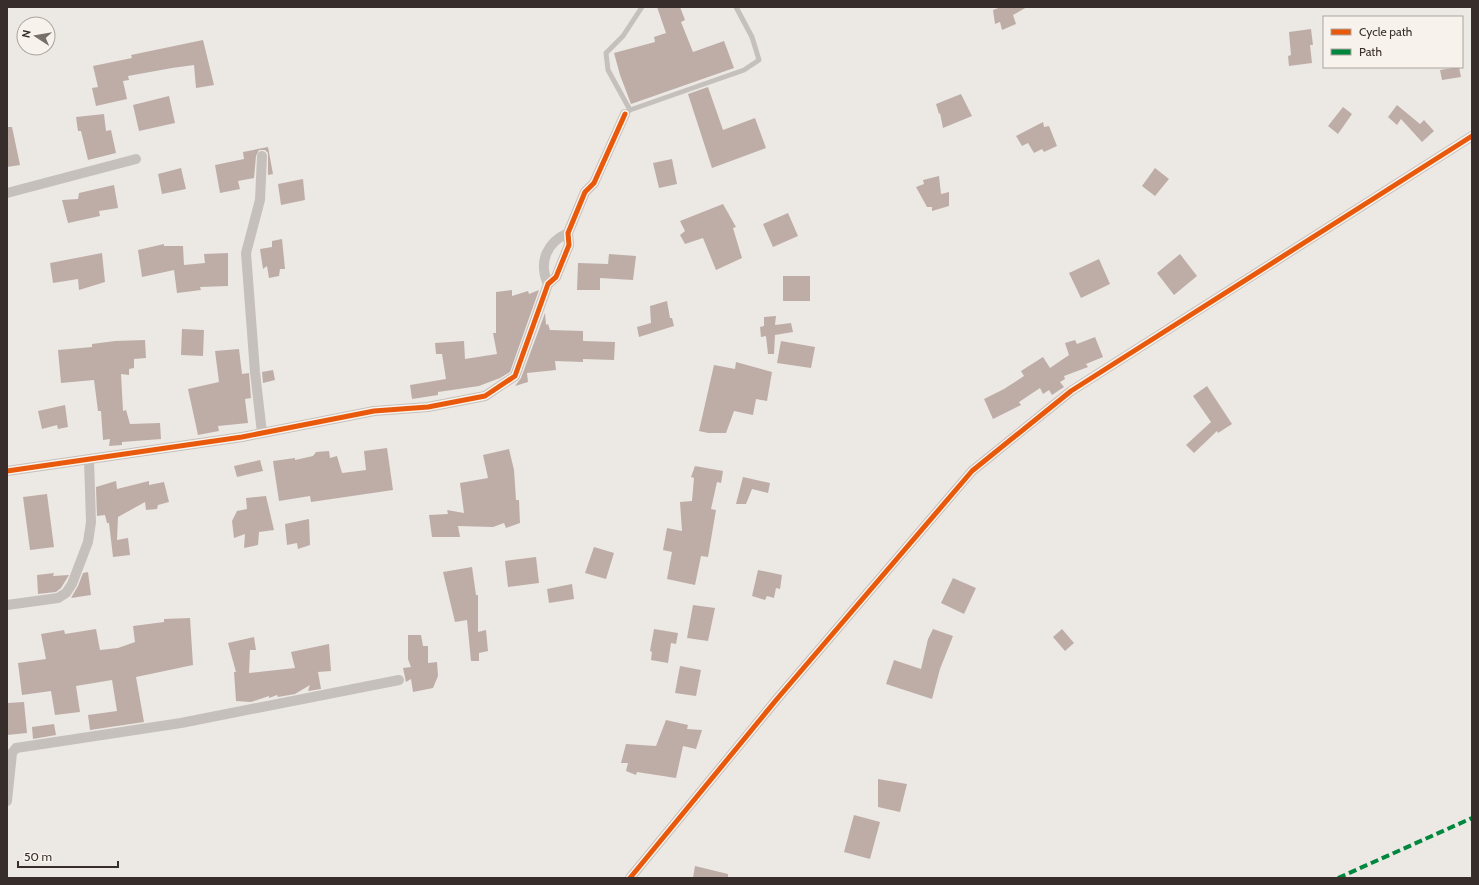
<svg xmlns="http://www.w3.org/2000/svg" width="1479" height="885" viewBox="0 0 1479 885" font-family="Cabin,sans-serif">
	<rect width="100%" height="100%" fill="#ece8e4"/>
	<path fill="#beada7" d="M657,7H680L685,20L681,22L693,52L724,41L734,68L631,104L620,75L614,53L655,42L654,37L666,33Z
		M1001,7H1027L1013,15L1016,24L1002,30L1000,22L995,24L993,10Z
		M1311,29L1313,45H1310L1312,63L1289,66L1288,56L1291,55L1289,32Z
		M203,40L214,85L196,88L194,65L172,68L128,76L129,80L123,81L127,99L96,106L92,88L98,87L93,66L132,58L131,55Z
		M1459,67L1461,77L1442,80L1440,70Z
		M708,87L723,130L755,118L766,148L712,168L688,94Z
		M961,94L972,116L943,128L940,113L939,114L936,104Z
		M169,96L175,123L139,131L133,105Z
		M1397,105L1420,124L1424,120L1434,131L1422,142L1401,119L1397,125L1388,117Z
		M1343,107L1352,114L1338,134L1328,126Z
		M104,114L106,131L111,130L116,153L88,160L81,131H78L76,117Z
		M1043,122L1044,127L1049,126L1057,146L1044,152L1042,149L1034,153L1028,143L1022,146L1016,136Z
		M7,127H12L20,165L7,167Z
		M268,147L273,174L268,175V153L265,150H259L256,156L254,178L238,181L240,189L220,193L215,165L244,159L243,152Z
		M672,159L677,184L659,188L653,163Z
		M181,168L186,189L162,194L158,174Z
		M1155,168L1169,179L1155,196L1142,186Z
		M939,176L941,194L949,192V206L932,211V207H927L916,187L924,184L923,180Z
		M303,179L305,200L281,205L278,184Z
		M114,185L118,208L99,211L100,216L68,223L62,200L78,199L79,193Z
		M723,204L736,227L733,228L742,258L716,270L703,238L685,244L680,235L685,231L680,221Z
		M788,213L798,236L773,247L763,224Z
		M282,239L285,269H280L279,276L269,278L267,266L263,269L260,249L272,247V241Z
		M164,244V246H183L184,265L205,263L204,254L228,253V286L200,287L201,290L177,293L174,270L142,277L138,250Z
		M102,253L105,282L79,290L78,279L53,283L50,263Z
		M609,254L636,256L633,280L600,278V290H577L578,263L608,264Z
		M1180,254L1197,276L1174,295L1157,273Z
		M1099,259L1110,284L1081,298L1069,273Z
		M783,276H810V301H783Z
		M512,290V296L528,291L529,294L539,290L510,372L500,378L479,386L438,392V395L412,399L410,385L446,379L442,354H436L435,343L464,341L465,359L497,354L493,333H496V292Z
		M667,301L670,318H672L674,326L639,337L637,327L651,323L650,306Z
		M545,313L546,325L548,324L550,330L583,331V341L615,342L614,360L583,359V362L555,361L556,370L527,373L528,382L515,386L521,378Z
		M776,316L775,325L791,323L793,332L775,335L774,354H768L766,336L761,337L760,327L764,326V317Z
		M182,329L204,330L203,356L181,355Z
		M1095,337L1103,357L1086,364L1088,367L1064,376L1065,379L1060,382L1064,387L1052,395L1049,390L1043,394L1040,388L1019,402L1021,405L993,419L984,399L1004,389L1024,376L1021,371L1043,357L1050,368L1069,355L1065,343L1075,340L1077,344Z
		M145,340L146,358L134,359V368L129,369V375L121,374L123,411L126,410L130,424L160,423L161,439L122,442V445L109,446L110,439L103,440L101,411H98L94,380L61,383L58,350L92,347V344L115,341Z
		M781,341L815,347L811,368L777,363Z
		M239,349L242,374L249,373L251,398L245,399L248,423L218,426L219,431L198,435L188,389L219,382L215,351Z
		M736,362L772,372L767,401L756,399L753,415L734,411L726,433H708L699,431L714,365L735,369Z
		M273,370L275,380L263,383L262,372Z
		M1207,386L1232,424L1218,433L1217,431L1194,453L1186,445L1211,422L1193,396Z
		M65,405L68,427L58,429L57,425L42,429L38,411Z
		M387,448L393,490L311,502L310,496L279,501L273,461L295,458V460L313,456L316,452L329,451L330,458L337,456L342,473L366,470L364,451Z
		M509,449L514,470L516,500H519L520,523L506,528L504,523L493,527L458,526L460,537H432L429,515L448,514L447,510L464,513L460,483L488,478L483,455Z
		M260,460L263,471L237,477L234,466Z
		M695,466L723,471L721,483L717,482L711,509L716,510L708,557L701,556L695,585L667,579L672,552L663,550L667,528L682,531L680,502L692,501L694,478L691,477Z
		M743,477L770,483L768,493L752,489L746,504H736Z
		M116,481L117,489L149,481V485L164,482L169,502L158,505L157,509L146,510L145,502L118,517L117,540L128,538L130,555L113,557L109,523H107L105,515L97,516L96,487Z
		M47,494L54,547L30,550L23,497Z
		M266,496L274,530L259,532L258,545L244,548L245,534L234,538L232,521L237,511L247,509L246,498Z
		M309,519L310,545L298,549L297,543L287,545L285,524Z
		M594,547L614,553L606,579L585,573Z
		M536,557L539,583L508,587L505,561Z
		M472,567L476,595H478V632L486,630L488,651L479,653V661H471L467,620L455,622L443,572Z
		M758,570L782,575L780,589L776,588L774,598L767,596L765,600L752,596Z
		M88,572L91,595L71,598L78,586L83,573Z
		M54,573L53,576L69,575L61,588L56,592L38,594L37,575Z
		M953,578L976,588L964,614L941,603Z
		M572,584L574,599L549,603L547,589Z
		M693,605L715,608L708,641L687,638Z
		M190,618L193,665L136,677L144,722L90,730L88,715L117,711L112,680L76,686L80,712L55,715L51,691L22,695L18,663L46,659L41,634L64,630L65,634L96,629L100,650L118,648L135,642L133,626L164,622V619Z
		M654,629L678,633L676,644L671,643L668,663L651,660L652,652L650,651Z
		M933,629L953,636L940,669L932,699L886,684L894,660L921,669L928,639Z
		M1062,629L1074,643L1065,651L1053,637Z
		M408,635H421L423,646H428V663L437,662L438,676L433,688L413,692L411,679L406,682L403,668L411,667L408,659Z
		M254,637L256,650H250L249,673L295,668L291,652L329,644L331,671L318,672L321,689L308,691L310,685L295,694L278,697L277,695L269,698V696L251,702L236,701L234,672H236L228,643Z
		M680,666L701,670L696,696L675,693Z
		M24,702L27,733L7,735V703Z
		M666,720L688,725L687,729L702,730L696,749L683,746L676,778L637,772L636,775L626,771L628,763H621L626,744L656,746Z
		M54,724L56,735L33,739L32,727Z
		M878,779L907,784L900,812L878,807Z
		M854,815L880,822L870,859L844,852Z
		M695,866L728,874V878H693Z"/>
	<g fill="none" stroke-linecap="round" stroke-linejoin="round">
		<path stroke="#c6c0bc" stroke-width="5" d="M630,110L608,70L606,53L623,36L642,7
			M625,114L630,110L744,70L759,60L752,37L736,7"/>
		<path stroke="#c6c0bc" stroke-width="10" d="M262,156L260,200L246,253L255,372L262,433
			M7,193L136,159
			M548,284C538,262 547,242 568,233
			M7,471L242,437L374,411L428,407L485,396L515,376L548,284L556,277L569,245L568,233L585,192L594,183L625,114
			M7,605L58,598L66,593L72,584L88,542L91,522L89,459
			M7,801L12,753L16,748L181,723L399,680
			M630,878L777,699L972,471L1071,391L1472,136"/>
		<path stroke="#00873e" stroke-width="4" stroke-dasharray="8 4" stroke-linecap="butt" d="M1338,878L1472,818"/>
		<g stroke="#f8f2ec" stroke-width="8">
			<path id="cycleway" d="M7,471L242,437L374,411L428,407L485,396L515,376L548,284L556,277L569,245L568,233L585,192L594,183L625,114
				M630,878L777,699L972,471L1071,391L1472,136"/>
		</g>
		<use href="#cycleway" stroke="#e8590c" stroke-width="5"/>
	</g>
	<rect width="1479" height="885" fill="none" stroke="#372e2b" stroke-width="16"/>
	<rect x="1323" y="16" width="140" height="52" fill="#f8f2ec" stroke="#aba49f"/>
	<rect x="1331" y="29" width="20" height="6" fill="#e8590c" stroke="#aba49f"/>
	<text x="1359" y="36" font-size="12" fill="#372e2b">Cycle path</text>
	<rect x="1331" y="49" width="20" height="6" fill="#00873e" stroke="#aba49f"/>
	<text x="1359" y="56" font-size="12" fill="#372e2b">Path</text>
	<g transform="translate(36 36) rotate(282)"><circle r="19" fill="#f8f2ec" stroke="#aba49f"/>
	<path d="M0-3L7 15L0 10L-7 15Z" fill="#766f6c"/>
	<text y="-6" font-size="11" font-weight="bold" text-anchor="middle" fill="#372e2b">N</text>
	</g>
	<path d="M18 861v6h100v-6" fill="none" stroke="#372e2b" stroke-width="2"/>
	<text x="24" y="861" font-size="12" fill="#372e2b" stroke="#f8f2ec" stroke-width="3" paint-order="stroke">50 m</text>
</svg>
